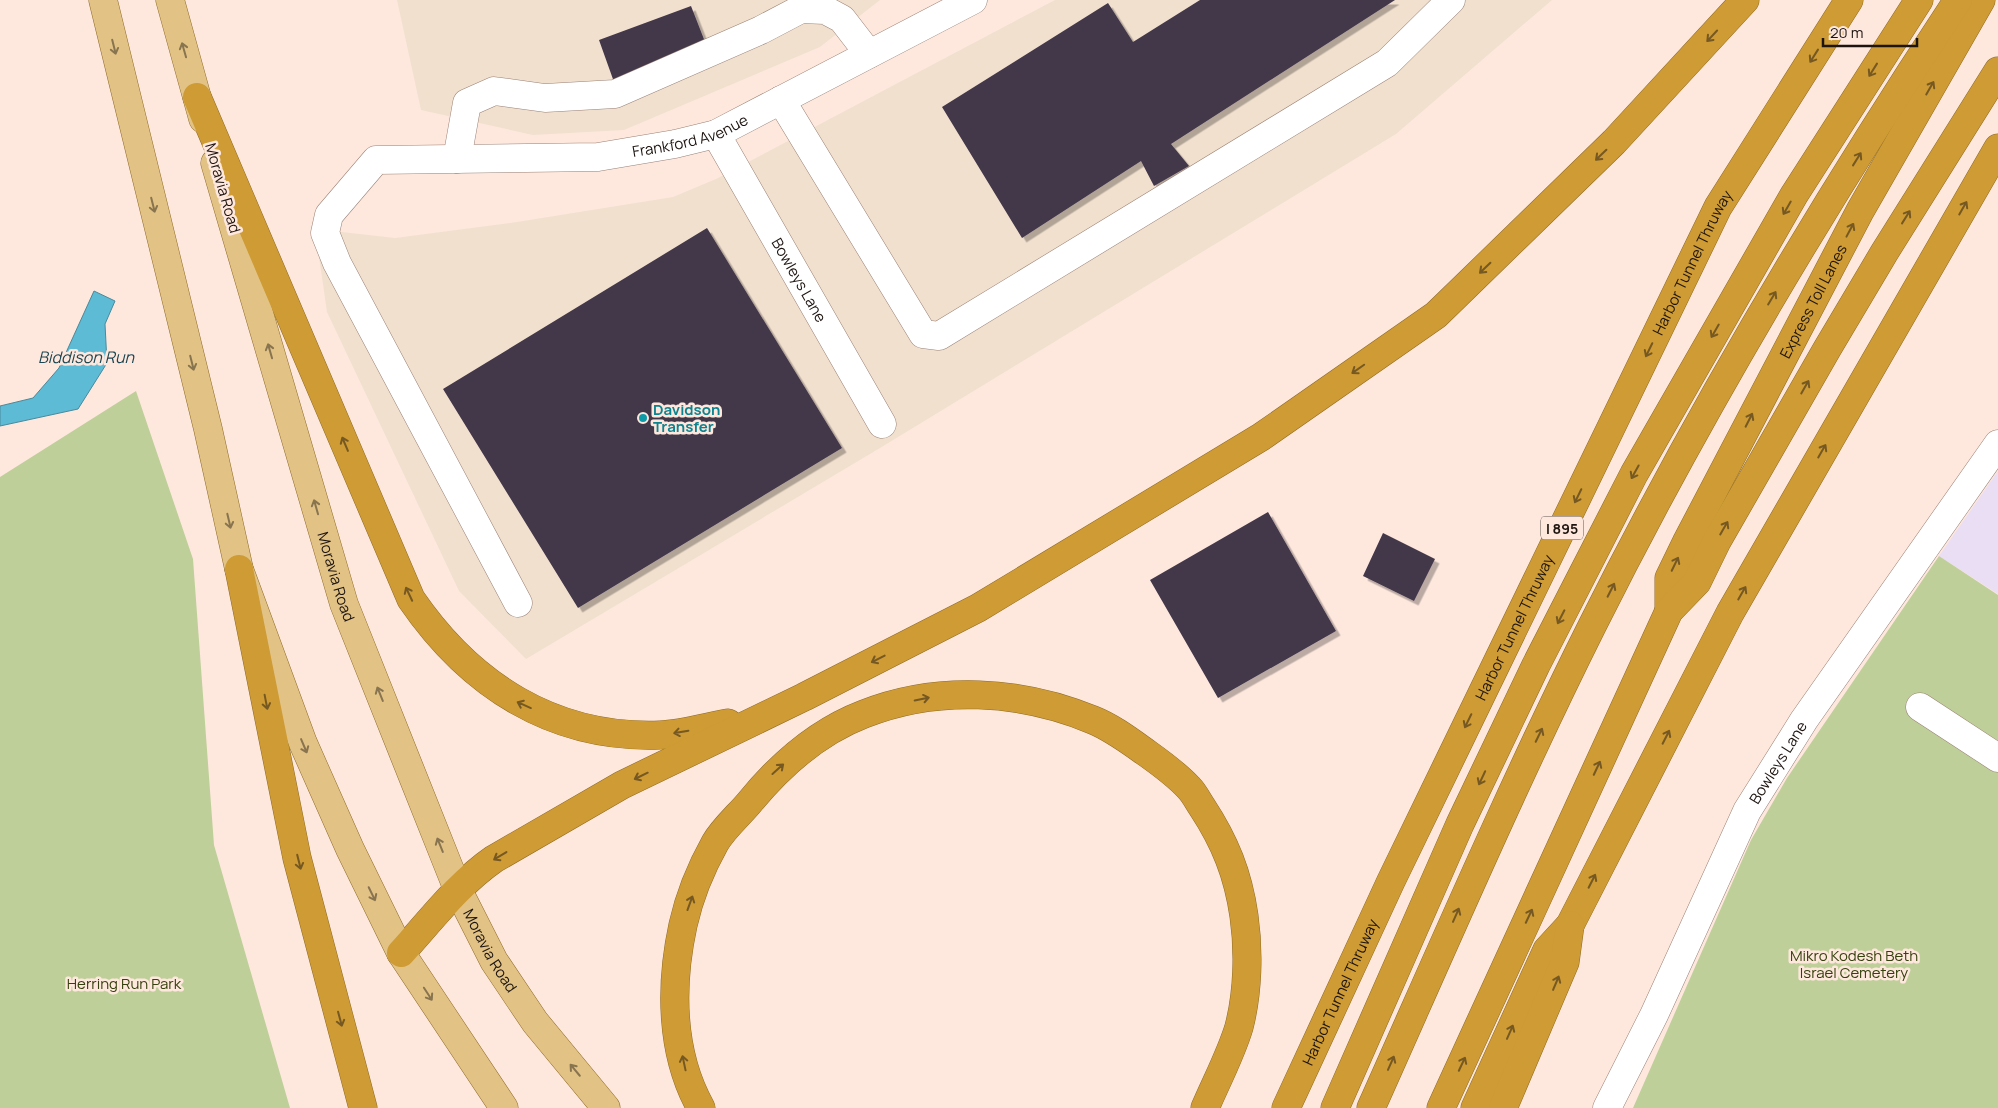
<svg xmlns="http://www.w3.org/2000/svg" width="1998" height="1108" viewBox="0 0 1998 1108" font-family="Manrope,sans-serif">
	<defs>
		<filter id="shadow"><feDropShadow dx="4.5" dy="4.5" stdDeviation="0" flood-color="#0004"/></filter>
	</defs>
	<rect width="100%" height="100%" fill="#fee8de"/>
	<path fill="#f1e0ce" d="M397,0H880L820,47L624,130L533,135L421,110Z
		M1055,0H1552L1396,134L880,448L526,659L459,591L327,312L315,229L395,238L517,222L673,197L716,179Z"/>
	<path fill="#e9def3" d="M1998,471V594L1939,556Z"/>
	<path fill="#bfcf99" d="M136,391L193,559L214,845L290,1108H0V477Z
		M1939,556L1998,595V1108H1633L1751,840L1787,778Z"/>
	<path fill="#5dbbd5" stroke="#4a899a" d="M94,291L115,301L105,324L107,363L78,409L0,426V406L33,398L59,368Z"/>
	<path fill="#43374a" filter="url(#shadow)" d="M1200,0H1395L1171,144L1189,166L1154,186L1141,161L1022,238L942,107L1108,3L1133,42Z
		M691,6L707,47L614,82L599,40Z
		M707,228L842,448L578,608L443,389Z
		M1268,512L1336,631L1218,698L1150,580Z
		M1383,533L1435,559L1414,601L1363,576Z"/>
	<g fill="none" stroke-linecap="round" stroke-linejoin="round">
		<g stroke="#9a8176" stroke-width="29">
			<g id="minor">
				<path d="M781,100L923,334L939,336L1387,63L1451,0"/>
				<path id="s1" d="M716,134L882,424"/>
				<path d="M457,159L467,103L494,91L545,98L615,94L761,30L801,9L825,10L842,19L869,54"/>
				<path id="s2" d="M518,603L337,263L325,233L329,215L376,160L598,157L675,144L716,134L973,0"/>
				<path d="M1920,707L1998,758"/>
				<path id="s3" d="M1607,1108L1654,1015L1747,811L1804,720L1998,444"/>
			</g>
		</g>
		<g stroke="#906c27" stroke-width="29">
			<g id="major">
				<path d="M103,0L208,429L239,569L303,743L350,849L401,953L504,1108"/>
				<path d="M170,0L203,119"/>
				<path id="s4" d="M215,163L344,604L458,890L494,961L535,1022L606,1108"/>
			</g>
		</g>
		<g stroke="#906c27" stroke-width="29">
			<g id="highway">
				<path d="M197,97L411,599C470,685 553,739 660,735C682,734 706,727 728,723"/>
				<path d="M239,569L297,858L363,1108"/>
				<path id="s5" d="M1669,611V578L1686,543L1860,211L1981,0"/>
				<path d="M401,953C431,920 458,884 494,859L622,785L804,697L978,608L1261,437L1436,315L1614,142L1745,0"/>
				<path d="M701,1108C670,1053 670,985 683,925C689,898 701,868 715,843C723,829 738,816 749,803C780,765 817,732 864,714C937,685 1021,690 1093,720C1113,728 1131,742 1148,754C1162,764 1177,775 1189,788C1194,793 1198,801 1202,807C1225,842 1238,874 1244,916C1249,951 1248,992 1239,1027C1231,1054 1216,1082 1205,1108"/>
				<path id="s6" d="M1286,1108L1391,881L1718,207L1849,0"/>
				<path d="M1335,1108L1460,824L1536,665L1634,474L1794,195L1919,0"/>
				<path d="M1371,1108C1443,947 1513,784 1592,626C1700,410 1825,201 1958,0"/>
				<path d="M1441,1108L1669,611L1697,582L1717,541L1827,349L1884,253L1998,71"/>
				<path d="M1475,1108L1547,950L1570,925L1730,613L1998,148"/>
				<path d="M1503,1108L1565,962L1570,925"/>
			</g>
		</g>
		<use href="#minor" stroke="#fff" stroke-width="28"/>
		<use href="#major" stroke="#e2c385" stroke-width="28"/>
		<use href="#highway" stroke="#ce9b34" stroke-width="28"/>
	</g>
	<defs><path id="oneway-shaft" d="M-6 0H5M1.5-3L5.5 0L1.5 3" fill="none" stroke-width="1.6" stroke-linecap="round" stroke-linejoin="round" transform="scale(1.25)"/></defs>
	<g stroke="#765822">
		<use href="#oneway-shaft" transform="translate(1712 36) rotate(133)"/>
		<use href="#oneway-shaft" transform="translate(1814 56) rotate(122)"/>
		<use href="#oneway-shaft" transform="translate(1873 70) rotate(122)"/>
		<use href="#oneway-shaft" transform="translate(1930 88) rotate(-60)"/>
		<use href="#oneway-shaft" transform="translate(1601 155) rotate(136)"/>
		<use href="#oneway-shaft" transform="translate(1857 159) rotate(-58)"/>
		<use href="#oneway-shaft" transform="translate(1787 208) rotate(120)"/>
		<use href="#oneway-shaft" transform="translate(1963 208) rotate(-60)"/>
		<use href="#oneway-shaft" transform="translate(1906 217) rotate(-58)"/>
		<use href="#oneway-shaft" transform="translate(1850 230) rotate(-62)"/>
		<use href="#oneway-shaft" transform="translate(1485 268) rotate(136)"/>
		<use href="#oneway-shaft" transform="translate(1772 298) rotate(-59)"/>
		<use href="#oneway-shaft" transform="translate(1715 331) rotate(120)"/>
		<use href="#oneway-shaft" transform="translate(1649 350) rotate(116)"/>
		<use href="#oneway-shaft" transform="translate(1358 369) rotate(145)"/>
		<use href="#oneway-shaft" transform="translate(1805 387) rotate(-60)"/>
		<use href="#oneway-shaft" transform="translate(1749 420) rotate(-63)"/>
		<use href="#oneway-shaft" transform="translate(345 444) rotate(-113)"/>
		<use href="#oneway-shaft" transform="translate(1822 451) rotate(-60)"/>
		<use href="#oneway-shaft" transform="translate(1635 472) rotate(119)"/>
		<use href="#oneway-shaft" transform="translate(1578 496) rotate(116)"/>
		<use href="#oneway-shaft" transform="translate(1724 528) rotate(-60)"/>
		<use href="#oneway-shaft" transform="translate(1675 564) rotate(-64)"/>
		<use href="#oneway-shaft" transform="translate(1611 590) rotate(-63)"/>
		<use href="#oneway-shaft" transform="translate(1742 593) rotate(-60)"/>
		<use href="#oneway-shaft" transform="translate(409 594) rotate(-115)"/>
		<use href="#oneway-shaft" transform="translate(1561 617) rotate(117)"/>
		<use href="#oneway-shaft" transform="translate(878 659) rotate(153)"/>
		<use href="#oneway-shaft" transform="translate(922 699) rotate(-12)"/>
		<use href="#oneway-shaft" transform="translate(266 702) rotate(79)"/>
		<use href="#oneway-shaft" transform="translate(524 705) rotate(-156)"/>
		<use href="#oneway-shaft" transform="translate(1468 721) rotate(116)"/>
		<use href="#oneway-shaft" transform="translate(681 732) rotate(170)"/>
		<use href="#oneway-shaft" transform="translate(1539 735) rotate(-64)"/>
		<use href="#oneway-shaft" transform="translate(1666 737) rotate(-63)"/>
		<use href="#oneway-shaft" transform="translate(1597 768) rotate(-65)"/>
		<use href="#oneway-shaft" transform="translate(778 769) rotate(-42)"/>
		<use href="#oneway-shaft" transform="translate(641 776) rotate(154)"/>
		<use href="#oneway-shaft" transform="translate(1482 778) rotate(115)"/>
		<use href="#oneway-shaft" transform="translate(500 856) rotate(149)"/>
		<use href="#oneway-shaft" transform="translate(299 862) rotate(76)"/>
		<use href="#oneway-shaft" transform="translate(1592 881) rotate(-63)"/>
		<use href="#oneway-shaft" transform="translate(690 903) rotate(-70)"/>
		<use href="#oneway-shaft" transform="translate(1456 915) rotate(-66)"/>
		<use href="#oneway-shaft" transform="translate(1529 916) rotate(-65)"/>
		<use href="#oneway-shaft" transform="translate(1556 983) rotate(-67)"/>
		<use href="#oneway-shaft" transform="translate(340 1019) rotate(75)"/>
		<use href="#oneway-shaft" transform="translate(1510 1032) rotate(-66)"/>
		<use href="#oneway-shaft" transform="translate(684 1063) rotate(-102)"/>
		<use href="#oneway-shaft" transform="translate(1391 1063) rotate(-66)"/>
		<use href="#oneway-shaft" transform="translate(1462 1064) rotate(-65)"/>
	</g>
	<g stroke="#897450">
		<use href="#oneway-shaft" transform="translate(114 47) rotate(76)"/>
		<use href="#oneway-shaft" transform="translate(184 50) rotate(-106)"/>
		<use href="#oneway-shaft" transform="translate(153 205) rotate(76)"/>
		<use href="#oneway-shaft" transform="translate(270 351) rotate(-106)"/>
		<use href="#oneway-shaft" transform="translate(192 363) rotate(76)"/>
		<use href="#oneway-shaft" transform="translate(316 507) rotate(-106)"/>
		<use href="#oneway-shaft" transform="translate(229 521) rotate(77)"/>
		<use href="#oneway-shaft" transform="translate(380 694) rotate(-112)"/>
		<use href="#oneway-shaft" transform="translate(304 746) rotate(67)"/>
		<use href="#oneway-shaft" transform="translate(440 845) rotate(-112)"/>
		<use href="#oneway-shaft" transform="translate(372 894) rotate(64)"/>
		<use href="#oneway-shaft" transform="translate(428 994) rotate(57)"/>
		<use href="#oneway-shaft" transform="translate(575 1070) rotate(-130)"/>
	</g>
	<circle fill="#0f9aa8" stroke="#fee8de" stroke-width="2" cx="643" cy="418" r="5"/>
	<g text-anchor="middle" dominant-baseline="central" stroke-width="5" stroke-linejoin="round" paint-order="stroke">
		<rect fill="#fee8de" stroke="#60544e" stroke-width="1" x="1541" y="516.5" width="42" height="23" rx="4"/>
		<g font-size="14" font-weight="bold" fill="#1d1410">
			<text x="1562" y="528">I 895</text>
		</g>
		<g font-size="15" fill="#1d1410" stroke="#fee8de">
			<text stroke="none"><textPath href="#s2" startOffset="825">Frankford Avenue</textPath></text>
			<text transform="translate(223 188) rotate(74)">Moravia Road</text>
			<text stroke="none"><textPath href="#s6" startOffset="938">Harbor Tunnel Thruway</textPath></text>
			<text stroke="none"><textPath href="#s1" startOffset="168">Bowleys Lane</textPath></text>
			<text stroke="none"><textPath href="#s5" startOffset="345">Express Toll Lanes</textPath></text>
			<text stroke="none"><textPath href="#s4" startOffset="431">Moravia Road</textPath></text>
			<text stroke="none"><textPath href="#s6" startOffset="532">Harbor Tunnel Thruway</textPath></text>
			<text stroke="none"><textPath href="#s3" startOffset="386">Bowleys Lane</textPath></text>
			<text stroke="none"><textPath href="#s4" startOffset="836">Moravia Road</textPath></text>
			<text stroke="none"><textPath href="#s6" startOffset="128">Harbor Tunnel Thruway</textPath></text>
		</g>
		<g font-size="15" font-weight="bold" fill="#0d838f" stroke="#fee8de" text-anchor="start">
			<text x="653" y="409">Davidson<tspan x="653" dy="17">Transfer</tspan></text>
		</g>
		<g font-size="15" fill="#35410c" stroke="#fee8de">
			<text x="1854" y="955">Mikro Kodesh Beth<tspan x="1854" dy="17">Israel Cemetery</tspan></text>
			<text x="124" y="983">Herring Run Park</text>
		</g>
		<g font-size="16" font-style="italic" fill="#1b4651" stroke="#fee8de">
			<text x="86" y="357">Biddison Run</text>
		</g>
	</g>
	<path d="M1823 38v8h94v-8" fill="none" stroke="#1d1410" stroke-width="2.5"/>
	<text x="1830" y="38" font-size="15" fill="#1d1410" stroke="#fee8de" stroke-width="4" paint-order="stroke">20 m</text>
</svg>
